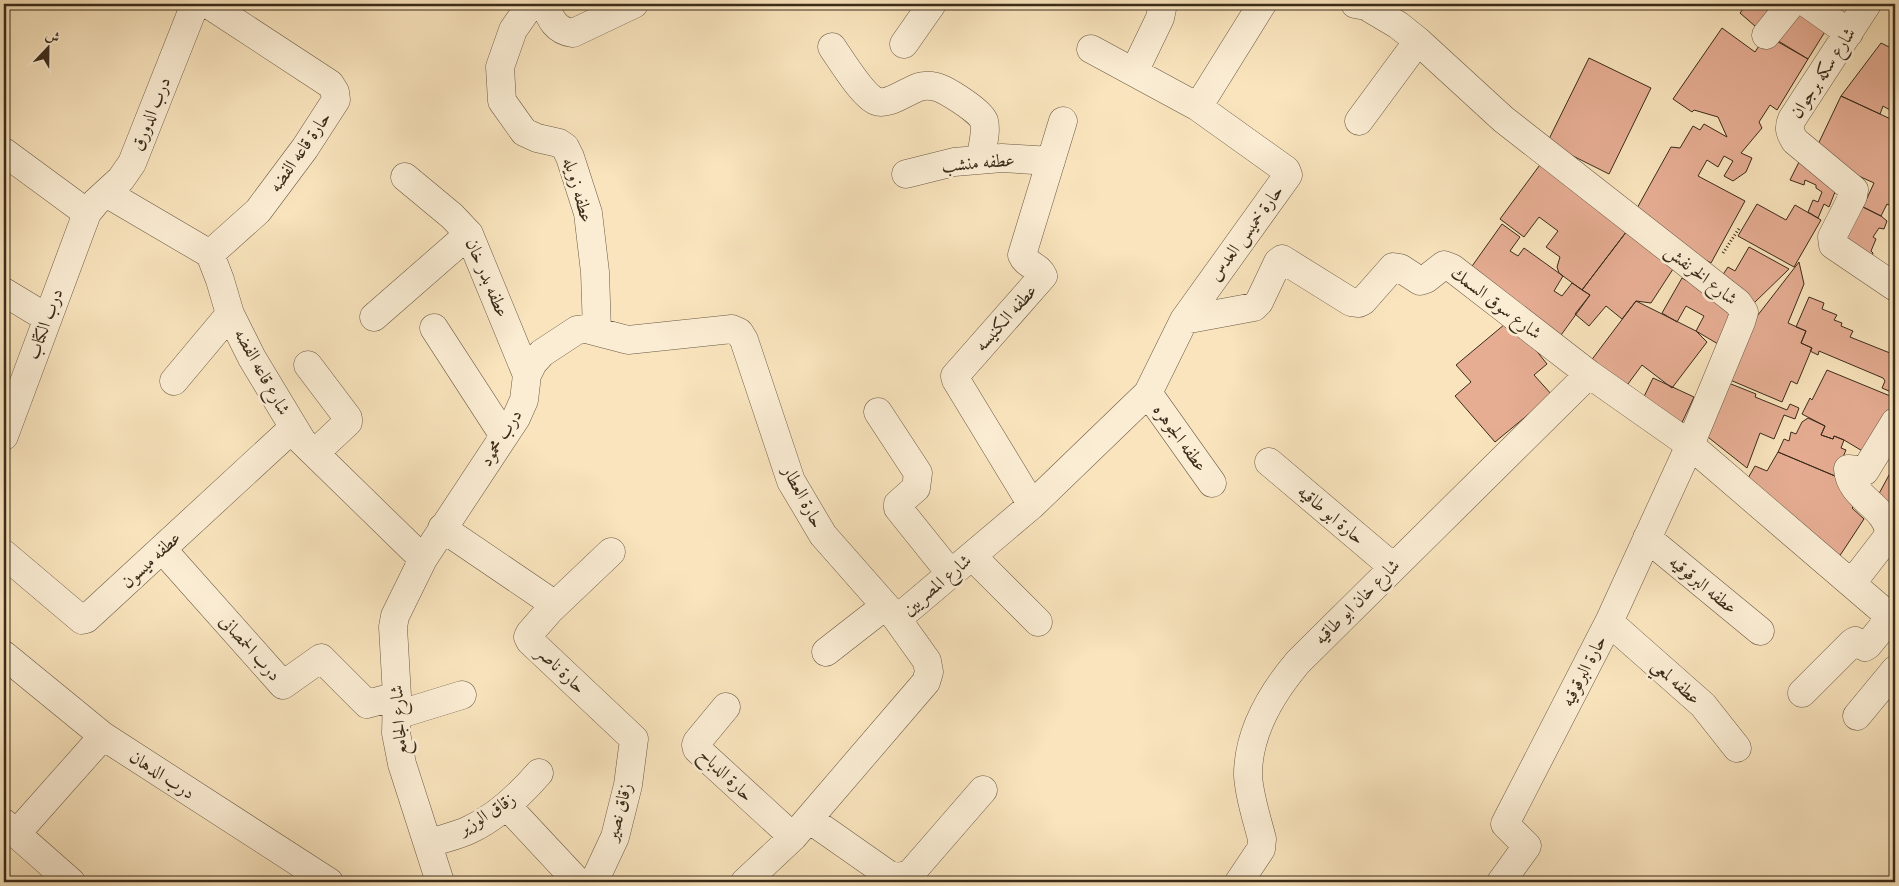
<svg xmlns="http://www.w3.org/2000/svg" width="1899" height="886" viewBox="0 0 1899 886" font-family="'IM FELL Double Pica',Amiri,serif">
	<rect width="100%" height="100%" fill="#f9e4bd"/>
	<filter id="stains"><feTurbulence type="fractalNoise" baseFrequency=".004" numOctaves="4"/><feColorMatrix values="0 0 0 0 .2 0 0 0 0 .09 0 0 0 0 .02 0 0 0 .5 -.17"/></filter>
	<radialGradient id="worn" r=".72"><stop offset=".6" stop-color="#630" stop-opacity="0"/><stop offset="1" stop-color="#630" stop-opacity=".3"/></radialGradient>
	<path fill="#e6ad93" stroke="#3a2b1a" d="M1747,4H1786L1763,33L1740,13Z
		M1796,4L1831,22L1808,59L1775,39Z
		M1722,28L1755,52L1766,35L1808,59L1777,110L1770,105L1759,122L1762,128L1741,153L1752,158L1746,172L1733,181L1724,176L1733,161L1724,156L1718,167L1707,160L1698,176L1745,201L1711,263L1631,219L1671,147L1680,148L1693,126L1700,130L1704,124L1727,137L1718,117L1694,110L1692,112L1673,99Z
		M1881,43L1895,50V113L1883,106L1880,114L1841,96Z
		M1589,58L1651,88L1609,174L1547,143Z
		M1841,96L1895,121V208L1887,204L1881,216L1863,207L1874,183L1813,155Z
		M1804,152L1839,194L1835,192L1829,207L1824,204L1818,218L1808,212L1813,200L1818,202L1822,192L1816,188V185L1805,180L1804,185L1790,180Z
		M1542,162L1630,227L1582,290L1559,273L1557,267L1560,257L1546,247L1558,231L1539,217L1524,237L1500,219Z
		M1757,204L1786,220L1795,205L1821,220L1794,267L1738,236Z
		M1863,207L1881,216L1887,221L1884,229L1879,228L1873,237L1876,239L1871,251L1873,253L1871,260L1840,240Z
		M1502,224L1520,237L1510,251L1518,256L1524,248L1563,276L1554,291L1562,296L1572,283L1590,295L1556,342L1465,276Z
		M1630,227L1675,266L1651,303L1636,301L1622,319L1606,306L1589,326L1575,314L1590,295L1582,290Z
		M1749,247L1789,269L1754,303L1734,282L1722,276L1728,267L1735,271Z
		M1799,262L1804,284L1788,323L1806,331L1801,343L1812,348L1797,384L1791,381L1782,402L1723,377L1737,342Z
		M1682,278L1738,309L1718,344L1696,331L1704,316L1686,306L1677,322L1662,313Z
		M1809,297L1824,303L1822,309L1837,315L1834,320L1842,323L1841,326L1853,331L1850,337L1895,355V377L1889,391L1882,388L1885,381L1883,378L1819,351L1818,355L1810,351L1812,348L1801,343L1806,331L1796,327Z
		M1636,301L1696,331L1707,342L1672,388L1642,365L1622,392L1587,366Z
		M1511,319L1547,364L1534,375L1552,395L1495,442L1455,396L1471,382L1456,365Z
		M1827,370L1895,398V411L1869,455L1844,440L1834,436L1833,439L1821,435L1825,426L1802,414L1810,398L1812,400Z
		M1653,378L1694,397L1679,429L1638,409Z
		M1726,382L1756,394L1755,397L1787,410L1790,404L1799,408L1795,419L1784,415L1774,439L1760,433L1747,468L1699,430Z
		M1808,418L1825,426L1821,435L1833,439L1834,436L1844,440L1841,448L1846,450L1835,476L1778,452L1784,439L1789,441L1791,432L1796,434L1802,422Z
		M1778,452L1835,476L1858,502L1852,508L1864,519L1839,557L1744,485L1755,466L1767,471Z
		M1895,464V512L1875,501Z"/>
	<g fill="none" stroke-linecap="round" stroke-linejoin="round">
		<g stroke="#6a5943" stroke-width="29">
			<path id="minor" d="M208,4L330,84L335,92L336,100L305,148L258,211L210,254
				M531,4L513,30L500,67L502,101L524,132L537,138L559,143L565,147L570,157L588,213L595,272L597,331
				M545,4C550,19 556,31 573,33L634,4
				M1355,4L1366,6L1398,25L1418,41L1503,119L1738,303L1744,312L1741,322L1690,445L1895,621
				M1808,4L1849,33
				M1867,4L1792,119C1788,128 1790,133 1795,141L1854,190L1853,196L1832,237L1833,245L1895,287
				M1766,35L1791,4
				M904,44L932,4
				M832,47C841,60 863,96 876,101C888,106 907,91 919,87C926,85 935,86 942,89C952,94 980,111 984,121C987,132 982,148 980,160
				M1134,72L1160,18L1163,4
				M1198,107L1262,4
				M1359,121L1418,41
				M4,152L87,213
				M906,174L954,162L1002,158L1051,161
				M405,177L452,216L469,234L527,375
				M106,193L210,254L220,280L230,314L252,358L302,441L423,559
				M4,292L47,318
				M374,317L469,234
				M1184,320L1254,307L1259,302L1278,262L1282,259L1351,302L1359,303L1363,301L1393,267L1400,268L1420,281L1426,279L1444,265L1452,268L1589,374L1690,445L1609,622L1505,824L1527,846L1501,882
				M434,328L504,436
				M308,365L348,418V422L315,453
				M174,381L230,314
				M1148,393L1212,483
				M878,412L918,473L916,488L898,504V508L951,574
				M4,436L87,213L96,202L121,179L132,163L195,4
				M1269,462L1393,567
				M1032,505L956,380L955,376L1043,276C1039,266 1026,265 1022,255L1063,121
				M442,528L548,600L551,605L550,610L530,633L528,637L530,641L634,739L628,785L615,837L594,882
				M1647,538L1760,631
				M162,549L283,685L321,658L367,704L397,696
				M4,554L82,620L86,619L293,428
				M972,556L1038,622
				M1852,583L1886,539L1889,532C1886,506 1850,498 1848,469L1865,471L1895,422
				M550,610L611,552
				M1609,622L1703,705L1737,748
				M826,652L885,606
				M4,655L103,736L329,882
				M1802,693L1852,643L1855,641L1865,647L1868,645L1891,617
				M726,707L697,742L696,745L697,749L793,837
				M397,715L462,695
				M1857,716L1895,670
				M507,806L578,882
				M809,819L889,875L901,877L911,873L983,790
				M4,823L71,882
				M16,834L103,736
				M428,844C441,839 456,836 469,830C497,817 519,796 539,773
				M440,882L402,764L396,733L397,696L393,627L395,616L423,559L516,418L524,400L527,375L533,363L542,353L577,330L586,329L628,340L732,329L739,332L744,340L791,481L823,535L897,619
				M745,882L793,837L926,682L929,672L927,661L897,619L1032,505L1148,393L1184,320L1288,175L1286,170L1198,107L1091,49
				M1239,882L1261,849L1262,839C1257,819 1249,796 1248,775C1248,732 1271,694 1298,662L1589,374"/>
		</g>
		<path stroke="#3a2b1a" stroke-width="3" stroke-dasharray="1 2.5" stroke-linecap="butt" d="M1723,253L1740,227"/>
		<use href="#minor" stroke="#fbedd4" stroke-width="28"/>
	</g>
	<g text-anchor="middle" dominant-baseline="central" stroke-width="5" stroke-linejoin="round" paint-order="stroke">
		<g font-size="18" fill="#3a2b1a" stroke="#fbedd4">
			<text transform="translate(1823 73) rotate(-57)">شارع سكه برجوان</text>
			<text transform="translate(151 114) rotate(-68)">درب الدورق</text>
			<text transform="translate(300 152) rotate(-55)">حارة قاعه الفضه</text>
			<text transform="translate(978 163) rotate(-5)">عطفه منشب</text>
			<text transform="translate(578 190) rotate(74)">عطفه زويله</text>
			<text transform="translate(1246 233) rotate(-54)">حارة خميس العدس</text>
			<text transform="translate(1701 275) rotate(38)">شارع الخرنفش</text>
			<text transform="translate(487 278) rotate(67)">عطفه بدر خان</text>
			<text transform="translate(1496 303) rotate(37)">شارع سوق السمك</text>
			<text transform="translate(1006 318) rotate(-48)">عطفه الكنيسه</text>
			<text transform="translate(45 324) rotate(-70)">درب الكتاب</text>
			<text transform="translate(262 372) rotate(61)">شارع قاعه الفضه</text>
			<text transform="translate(501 438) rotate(-58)">درب محمود</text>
			<text transform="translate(1180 438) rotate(54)">عطفه الجوهره</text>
			<text transform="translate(803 497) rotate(62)">حارة العطار</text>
			<text transform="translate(1331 515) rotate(40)">حارة ابو طاقيه</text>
			<text transform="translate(151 560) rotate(-43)">عطفه ميسون</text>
			<text transform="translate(937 585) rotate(-40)">شارع المصريين</text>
			<text transform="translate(1703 585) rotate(39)">عطفه البرقوقيه</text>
			<text transform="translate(1357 602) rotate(-45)">شارع خان ابو طاقيه</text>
			<text transform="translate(250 648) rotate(48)">درب الحمصانى</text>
			<text transform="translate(561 670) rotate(43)">حارة ناصر</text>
			<text transform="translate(1584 671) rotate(-63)">حارة البرقوقيه</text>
			<text transform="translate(1676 682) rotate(42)">عطفه لمعي</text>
			<text transform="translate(399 720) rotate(-94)">شارع الجامع</text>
			<text transform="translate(162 775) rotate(33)">درب الدهان</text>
			<text transform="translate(726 775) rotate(44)">حارة الدباح</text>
			<text transform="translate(619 812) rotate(-75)">زقاق نصير</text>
			<text transform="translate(487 814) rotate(-32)">زقاق الوزير</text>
		</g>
	</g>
	<rect width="1899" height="886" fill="none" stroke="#f9e4bd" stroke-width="20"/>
	<rect x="5" y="5" width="1889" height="876" fill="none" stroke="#3a2b1a" stroke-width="2.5"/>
	<rect x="10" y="10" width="1879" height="866" fill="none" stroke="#3a2b1a"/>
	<g transform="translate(48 48) rotate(22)" stroke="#fbedd4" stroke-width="4" paint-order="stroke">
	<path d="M0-4L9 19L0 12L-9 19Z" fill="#3a2b1a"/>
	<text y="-8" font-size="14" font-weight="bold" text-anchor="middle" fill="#3a2b1a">ش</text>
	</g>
	<rect width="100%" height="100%" filter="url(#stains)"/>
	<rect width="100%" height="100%" fill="url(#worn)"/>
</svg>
